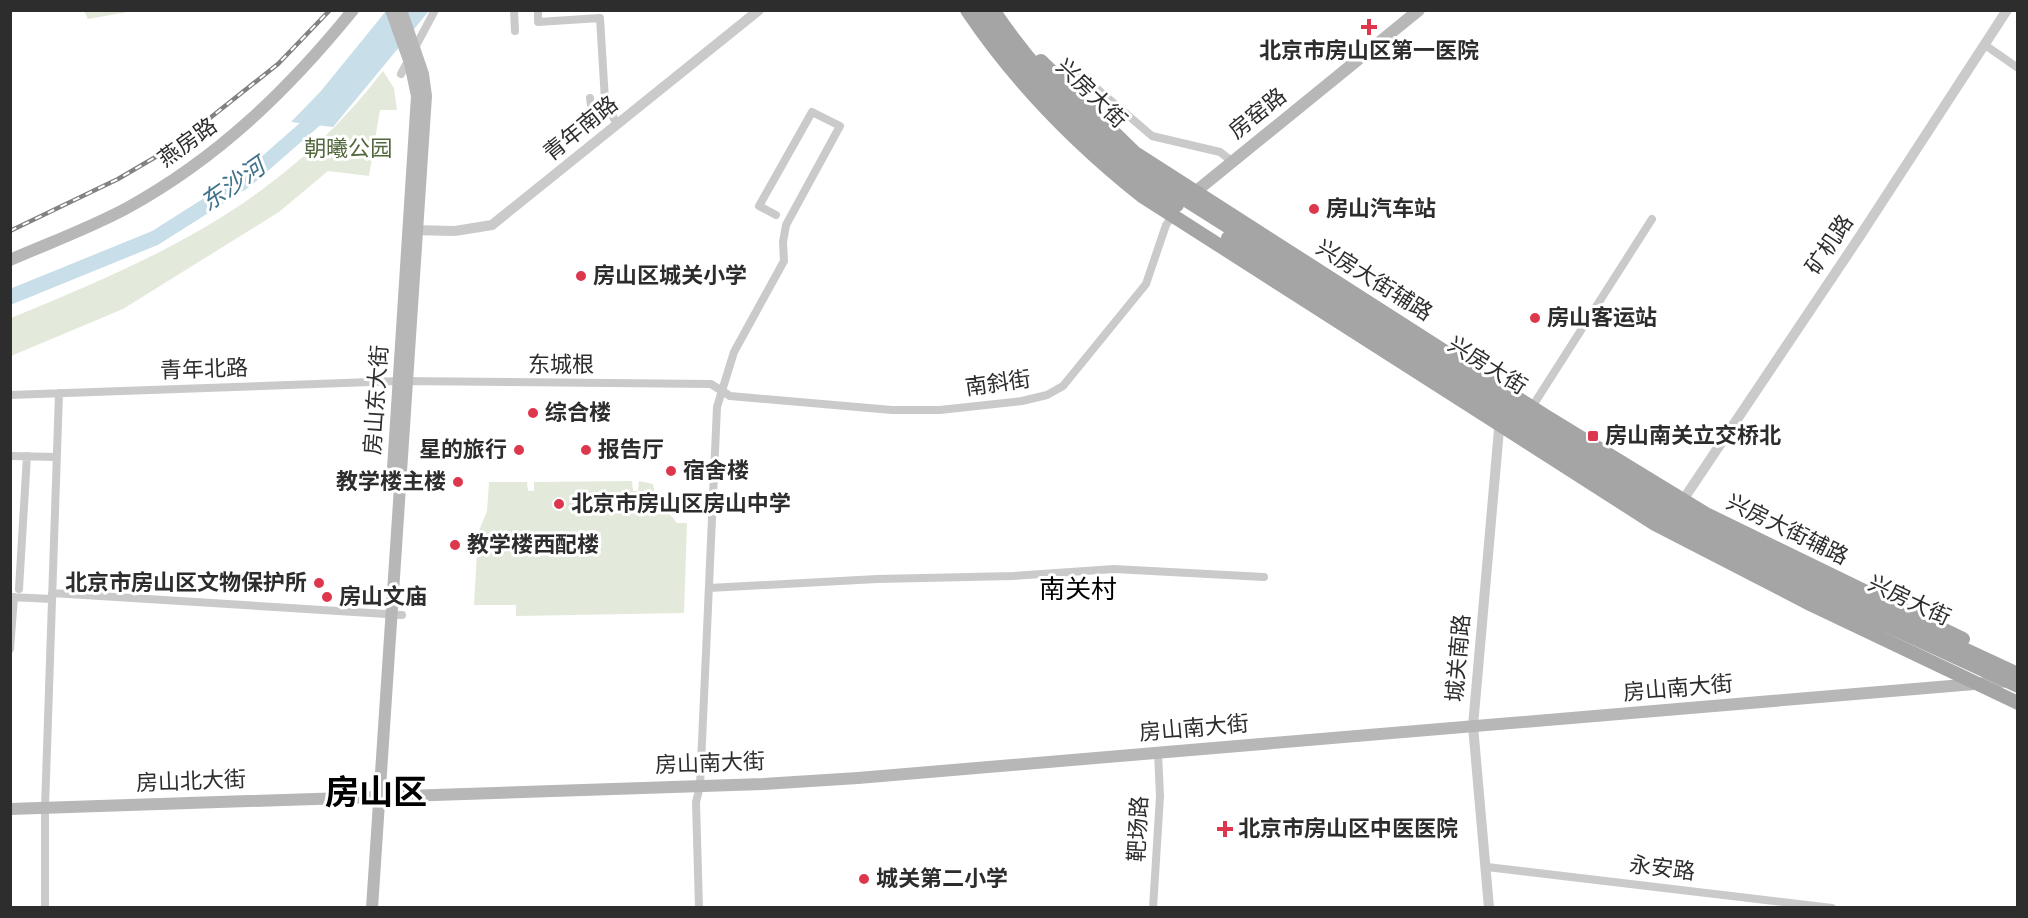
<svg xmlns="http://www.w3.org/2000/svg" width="2028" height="918" viewBox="0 0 2028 918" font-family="'Sofia Sans Condensed','Noto Sans SC',sans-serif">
	<rect width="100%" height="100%" fill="#fff"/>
	<path fill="#e4eadb" d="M84,11H133L88,19Z
		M383,71L394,88L397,110H380L369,176L328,171L279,212L123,309L11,356V318C162,256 280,204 383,71Z
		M632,481L633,491H638L639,481L653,484L655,496L677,523H687L684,613L516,616V605H474L478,533L487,511L489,482H527L528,491H534V482Z"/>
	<path fill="#c8dee9" d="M386,11H429L333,127L291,122L321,91Z"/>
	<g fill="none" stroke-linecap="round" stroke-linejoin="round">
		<path stroke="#c8dee9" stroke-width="15" d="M10,297L155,238L245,181L325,111"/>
		<path stroke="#cacaca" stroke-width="8" d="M514,10L515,31
			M538,10V22L600,18L605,100L617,125
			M1985,45L2018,68
			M401,74L435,10
			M1080,74L1152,136L1220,152L1233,162
			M590,98L591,105L611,113
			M10,395L399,381L711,384L730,396L892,410H940L1022,401L1047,395L1063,386L1146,284L1166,225L1174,214
			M1532,407L1652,219
			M10,456L56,457
			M709,588L877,579L1013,576L1114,569L1264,577
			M19,589L27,456
			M52,593L402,615
			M10,597L52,599
			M10,649L14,597
			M1487,867L1832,908
			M45,908V808L59,393
			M699,908L696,802L700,786L717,407L734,352L784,261L783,242L786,225L840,126L812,112L759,206L776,215
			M1153,908L1160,796L1158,753"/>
		<path stroke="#cacaca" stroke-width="10" d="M410,230L455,231L492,225L759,10
			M1683,500L1858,239L2007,10
			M1489,908L1473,726L1500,418"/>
		<path stroke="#b7b7b7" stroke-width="12" d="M391,10L410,63L417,96L393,469
			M1189,197L1419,10
			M10,260C49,243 90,228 127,208C218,158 288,90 353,10
			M10,809L763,784L858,778L2010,681
			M372,908L426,96L423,74L401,10"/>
		<path stroke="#a5a5a5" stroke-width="14" d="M967,10C1016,83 1074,142 1142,196L1655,524L1812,605
			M981,10C1032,90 1100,151 1177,205
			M993,10C1046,89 1110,145 1186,200L1660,500L1727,539L2018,674
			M1041,61L1135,153L1547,417L1706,514L1963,639
			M1228,238L1659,513L1722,549L1866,616
			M1806,599L1812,605L2018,703"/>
		<g stroke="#828282" stroke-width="4.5">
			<path id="rail" d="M10,231L118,179L176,145L278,64L330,10"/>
		</g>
		<use href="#rail" stroke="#fff" stroke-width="2" stroke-dasharray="7" stroke-linecap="butt"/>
		<path stroke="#a5a5a5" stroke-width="14" d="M1866,616L2018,686"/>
	</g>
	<g fill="#dd374d" stroke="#fff" stroke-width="2">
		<path d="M1366 18h6v6h6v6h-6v6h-6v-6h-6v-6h6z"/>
		<circle cx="1314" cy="209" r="6"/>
		<circle cx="581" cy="276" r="6"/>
		<circle cx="1535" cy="318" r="6"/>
		<circle cx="533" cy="413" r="6"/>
		<rect x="1587" y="430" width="12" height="12" rx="3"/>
		<circle cx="519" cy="450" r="6"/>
		<circle cx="586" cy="450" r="6"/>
		<circle cx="671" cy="471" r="6"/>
		<circle cx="458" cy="482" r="6"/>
		<circle cx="559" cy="504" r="6"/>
		<circle cx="455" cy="545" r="6"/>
		<circle cx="319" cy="583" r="6"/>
		<circle cx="327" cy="597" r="6"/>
		<path d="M1222 820h6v6h6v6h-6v6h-6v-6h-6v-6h6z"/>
		<circle cx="864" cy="879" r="6"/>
	</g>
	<g text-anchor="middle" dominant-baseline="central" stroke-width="6" stroke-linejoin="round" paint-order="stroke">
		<g font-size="22" font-weight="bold" fill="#2d2d2d" stroke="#fff" text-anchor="start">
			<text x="1369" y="51" text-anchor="middle">北京市房山区第一医院</text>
			<text x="1326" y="209">房山汽车站</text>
			<text x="593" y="276">房山区城关小学</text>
			<text x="1547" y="318">房山客运站</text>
			<text x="545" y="413">综合楼</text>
			<text x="1605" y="436">房山南关立交桥北</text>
			<text x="507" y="450" text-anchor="end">星的旅行</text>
			<text x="598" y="450">报告厅</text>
			<text x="683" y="471">宿舍楼</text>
			<text x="446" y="482" text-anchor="end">教学楼主楼</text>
			<text x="571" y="504">北京市房山区房山中学</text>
			<text x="467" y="545">教学楼西配楼</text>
			<text x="307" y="583" text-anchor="end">北京市房山区文物保护所</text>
			<text x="339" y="597">房山文庙</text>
			<text x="1238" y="829">北京市房山区中医医院</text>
			<text x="876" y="879">城关第二小学</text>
		</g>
		<g font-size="22" fill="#2d2d2d" stroke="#fff">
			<text transform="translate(1091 94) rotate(44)">兴房大街</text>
			<text transform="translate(1258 114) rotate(-39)">房窑路</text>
			<text transform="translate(581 129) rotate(-39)">青年南路</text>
			<text transform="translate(188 143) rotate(-36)">燕房路</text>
			<text transform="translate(1830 245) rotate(-56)">矿机路</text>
			<text transform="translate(1374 281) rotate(32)">兴房大街辅路</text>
			<text x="561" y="365">东城根</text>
			<text transform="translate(1487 366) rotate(32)">兴房大街</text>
			<text transform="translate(204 370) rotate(-2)">青年北路</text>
			<text transform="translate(998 384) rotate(-8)">南斜街</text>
			<text transform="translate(377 400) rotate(-86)">房山东大街</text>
			<text transform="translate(1787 530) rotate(26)">兴房大街辅路</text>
			<text transform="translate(1909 601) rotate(25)">兴房大街</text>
			<text transform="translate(1459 658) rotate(-85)">城关南路</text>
			<text transform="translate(1678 689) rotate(-5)">房山南大街</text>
			<text transform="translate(1194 729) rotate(-5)">房山南大街</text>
			<text transform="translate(710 764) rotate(-2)">房山南大街</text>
			<text transform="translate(191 782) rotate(-2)">房山北大街</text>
			<text transform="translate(1139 829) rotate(-87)">靶场路</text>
			<text transform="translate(1662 869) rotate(7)">永安路</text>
		</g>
		<g font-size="22" fill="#53673d" stroke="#fff">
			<text x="348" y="149">朝曦公园</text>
		</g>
		<g font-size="24" font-style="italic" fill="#3f728b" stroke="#fff">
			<text transform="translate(233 185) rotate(-35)">东沙河</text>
		</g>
		<g font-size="26" fill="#000" stroke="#fff">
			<text x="1078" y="590">南关村</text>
		</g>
		<g font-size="34" font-weight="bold" fill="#000" stroke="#fff">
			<text x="376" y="793">房山区</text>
		</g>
	</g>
	<rect width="2028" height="918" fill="none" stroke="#2d2d2d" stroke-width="24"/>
</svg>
